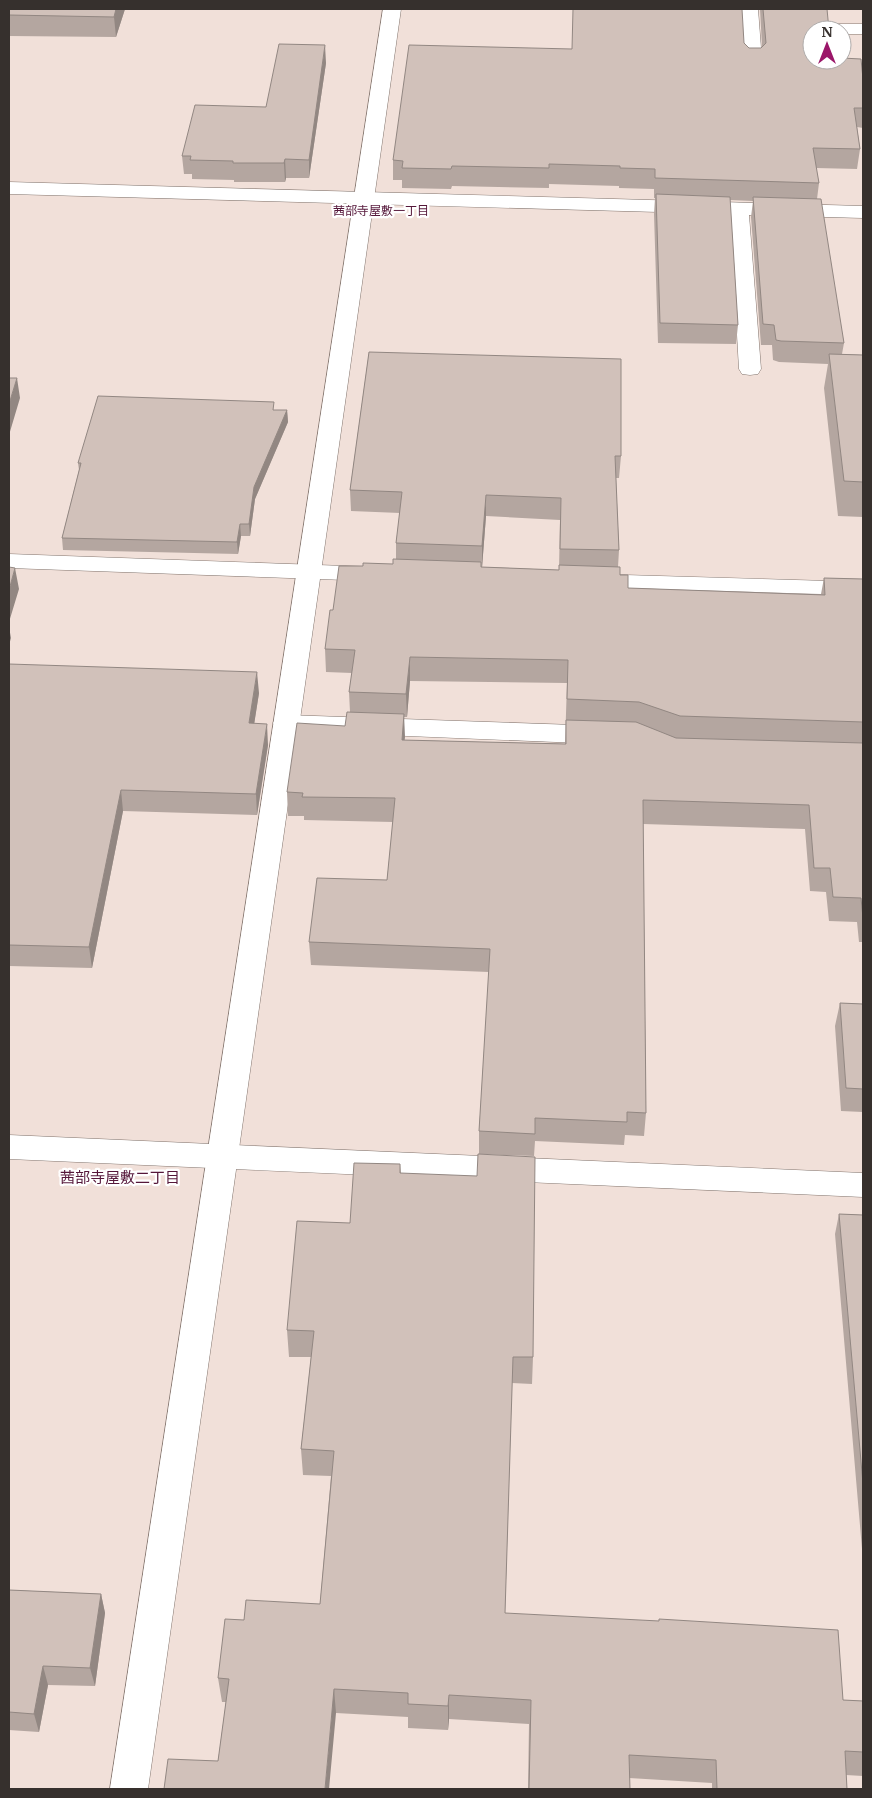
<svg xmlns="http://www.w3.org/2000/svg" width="872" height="1798" viewBox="0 0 872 1798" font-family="Merriweather,'Noto Sans JP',serif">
	<rect width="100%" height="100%" fill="#f1e0d9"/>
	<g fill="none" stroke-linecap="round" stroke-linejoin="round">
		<g stroke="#82746d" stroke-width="1">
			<path id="street" d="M740,9H758L762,61L759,65H747L744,61Z
				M835,24H863V34H842V30L826,29L829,25Z
				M9,182L863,206V218L749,215L761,369L758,374L750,375L742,374L739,369L730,214L9,194Z
				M9,554L374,567L382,569L386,574L382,579L374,581L9,568Z
				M590,574L863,582V596L590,588L582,586L578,581L582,576Z
				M286,715L604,726L613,729L617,735L613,741L604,744L286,731L277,729L273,723L277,717Z
				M9,1135L863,1173V1197L9,1159Z"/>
		</g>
		<g stroke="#82746d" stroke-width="1">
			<path id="secondary" d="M383,9H401L148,1789H110Z"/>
		</g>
		<use href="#street" fill="#fff" fill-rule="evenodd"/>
		<use href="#secondary" fill="#fff" fill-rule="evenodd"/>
	</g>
	<path fill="#b4a6a0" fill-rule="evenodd" d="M9,9H125L116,37L9,36Z
		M758,9H827L812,60L863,79V128L857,127L860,149L857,169L816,168L819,183L817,199L844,343L842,354L863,355V517L838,516L824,388L828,364L779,362L773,360L772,345H761L751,217L753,201L730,200L738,325L736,344L658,343L654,214L655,198H654V189L619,188V186L549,184V188L452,186L451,189L402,188V180H393V160L571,49L744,43L749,48H761L762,46L760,9Z
		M326,63L309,178H286L285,182H234V180L192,179V174H184L182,156L266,107Z
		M369,352L621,456L619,478H616L619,550L618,567L620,575L628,588L821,594L824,578L863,579V942H859L857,922L829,921L826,892L810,891L805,829L643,824L646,1113L644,1136L625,1135L624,1145L535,1141L534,1156L479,1154V1131L489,972L311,965L309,942L387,880L393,822L304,820V816H288L287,792L345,726L350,712L349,692L352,673L326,672L325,649L333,610L363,566L393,564L396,559V543L400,513L351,511L350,490ZM486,516L560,520L559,570L482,567ZM410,681L567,683L565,744L404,740V717H407Z
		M275,410H287L288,422L255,499L250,536H241L238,554L63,550L62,538L79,470L78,463Z
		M9,664L259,693L254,724L268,745L257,815L123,811L92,968L9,966Z
		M840,1003L863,1004V1112L841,1111L835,1026Z
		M400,1164L401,1173L533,1357L532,1384L512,1383L505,1613L843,1700L863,1701V1776L846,1775L847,1789H712V1783L629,1778L630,1789H528L529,1724L449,1719L448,1730L408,1728V1717L336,1713L218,1761L226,1702H222L218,1678L244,1620L320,1604L331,1476L303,1475L301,1449L311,1357H289L287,1330L350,1223Z
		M839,1214L863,1215V1549H862L835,1234Z
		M9,1590L101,1594L105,1613L95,1686L48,1685L39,1732L9,1730Z"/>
	<path fill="#928782" d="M116,9H125L116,37L114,17Z
		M325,45L326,63L309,178V160Z
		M285,159L286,178L285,182L284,163Z
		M17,378L20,398L9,435V404Z
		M287,410L288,422L255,499L250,536L249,524L254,487Z
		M486,495V516L482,568V546Z
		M240,524L241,536L238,554L237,542Z
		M15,568L19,589L9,622V590Z
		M9,627L11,638L9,645Z
		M410,657V681L407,717L406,694Z
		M257,672L259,693L251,744L249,723Z
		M404,714L405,737L402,764V740Z
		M267,724L268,745L257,815L256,794Z
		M121,790L123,811L92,968L89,947Z
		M101,1594L105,1613L95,1686L90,1668Z
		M43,1666L48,1685L39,1732L34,1714Z
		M334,1689L336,1713L329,1789H325Z
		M449,1695V1719L448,1730V1706Z"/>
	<path fill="#d1c1ba" stroke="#928782" d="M9,9H116L114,17L9,15Z
		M573,9H742L744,43L749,48H761L766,43L763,9H827L829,30H812V60H842V58L861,59L863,79V108H854L860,149L813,148L819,183L655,178V169L620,168V166L549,164V168L452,166L451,169L402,168L403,161L393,160L409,45L572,49Z
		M279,44L325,45L309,160L285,159L284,163H233V161L190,160L191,156H182L195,105L266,107Z
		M656,194L730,197L738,325L660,323Z
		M753,197L821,199L844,343L781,341L776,340L774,325L763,324Z
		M369,352L621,359V456H615L619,550L560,549L561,498L486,495L482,546L396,543L402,492L350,490Z
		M829,354L863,355V482L844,481Z
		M9,378H17L9,404Z
		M98,396L274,402L273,410H287L254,487L249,524H240L237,542L62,538L81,463H78Z
		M393,559L481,562V567L559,570V565L620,567V575H628V588L825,595L824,578L863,579V722L680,716L639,702L567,699L568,660L410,657L406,694L349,692L355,650L325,649L330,610H333L339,566H363V563L393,564Z
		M9,567L15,568L9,590Z
		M9,664L257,672L249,723L267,724L256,794L121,790L89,947L9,945Z
		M347,712L404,714L402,740L566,744V720L636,722L676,738L863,743V918L861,898L833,897L830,868H814L809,805L643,800L646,1113L627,1112V1122L535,1118V1134L479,1131L490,949L309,942L317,878L387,880L395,798L302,797L303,793L287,792L297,723L345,726Z
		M840,1003L863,1004V1089L846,1088Z
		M478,1154L535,1157L533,1357H513L505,1613L659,1621V1619L838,1630L843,1700L863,1701V1752L845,1751L847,1789H717L716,1760L629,1755L630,1789H529L531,1700L449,1695L448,1706L408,1704V1693L334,1689L325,1789H164L168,1759L218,1761L229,1679L218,1678L225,1619L244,1620L246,1600L320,1604L334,1451L301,1449L314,1331L287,1330L297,1221L350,1223L354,1163L400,1164V1173L477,1176Z
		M839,1214L863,1215V1484Z
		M9,1590L101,1594L90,1668L43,1666L34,1714L9,1712Z"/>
	<g text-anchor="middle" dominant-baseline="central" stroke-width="4.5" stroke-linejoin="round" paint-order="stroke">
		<g font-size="12" fill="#55173a" stroke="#fff">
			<text x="381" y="210">茜部寺屋敷一丁目</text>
		</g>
		<g font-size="15" fill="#55173a" stroke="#fff">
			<text x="120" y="1177">茜部寺屋敷二丁目</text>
		</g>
	</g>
	<rect width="872" height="1798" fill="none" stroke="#36302d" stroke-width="20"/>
	<g transform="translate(827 45)"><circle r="24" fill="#ffffff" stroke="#afacab"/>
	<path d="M0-4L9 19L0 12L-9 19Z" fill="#9b1669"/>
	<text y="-8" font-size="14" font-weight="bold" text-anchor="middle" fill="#36302d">N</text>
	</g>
</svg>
